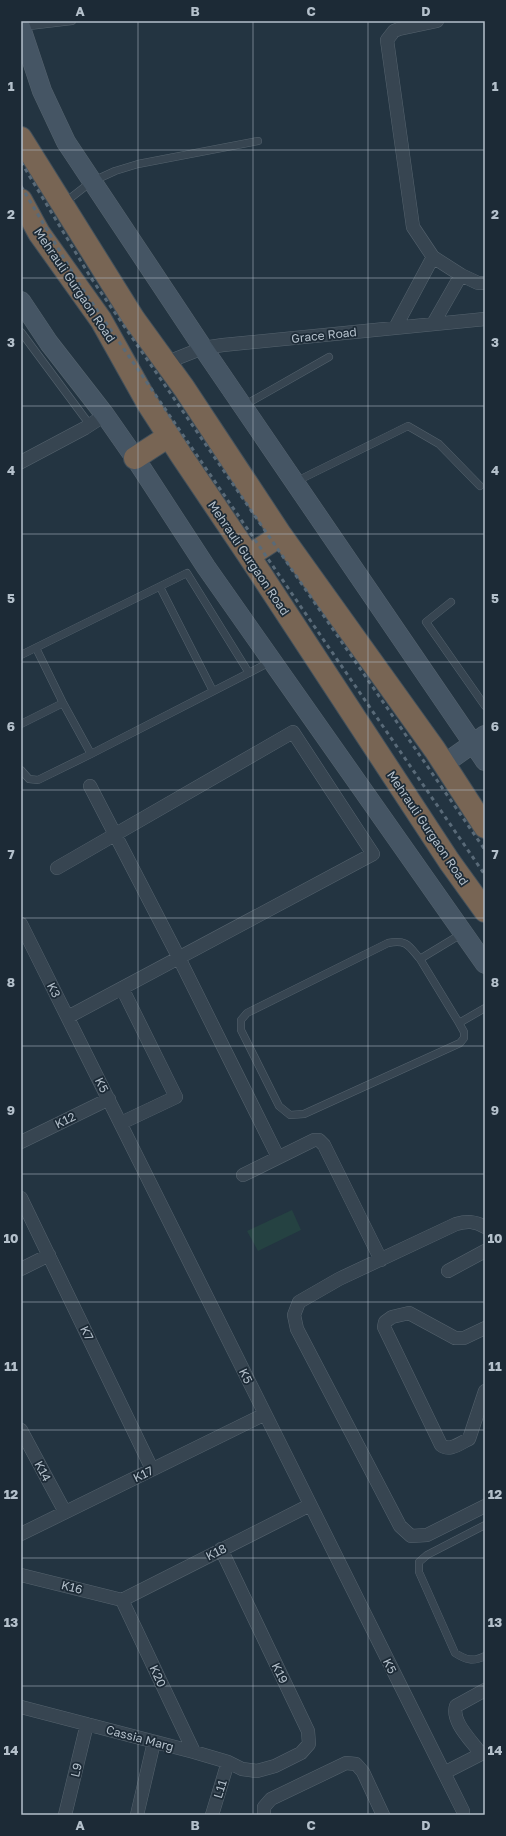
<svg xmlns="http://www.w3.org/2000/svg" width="506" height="1836" viewBox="0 0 506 1836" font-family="'Golos Text',sans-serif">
	<rect width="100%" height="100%" fill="#233441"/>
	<path fill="#254242" d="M292,1210L301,1230L258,1251L247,1231Z"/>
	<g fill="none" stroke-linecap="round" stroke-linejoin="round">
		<g stroke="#55636e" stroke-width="8">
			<path id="lane" d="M21,27L72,21
				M64,203L91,182L115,171L138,164L258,141
				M21,332L90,425
				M243,406L329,357
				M295,482L408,426L439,444L480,486
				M160,587L213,691
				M451,602L426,622L485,706
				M36,648L63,703L91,754
				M21,655L187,573L249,673
				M21,724L63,703
				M21,770L29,779L38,780L91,754L272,661
				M463,933L420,959C409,946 407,939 388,943L247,1013L241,1020V1030L279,1106L290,1115L304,1114L460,1043L464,1038V1032L459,1023L485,1008
				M420,959L459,1023
				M485,1525L427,1555L419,1562V1572L455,1653C466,1660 473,1662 485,1656"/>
		</g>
		<g stroke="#55636e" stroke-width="14">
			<path id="street" d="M437,21L399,29L394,31L387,40L413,227L433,257L461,275L478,283H485
				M433,324L461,275
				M395,328L433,257
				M165,363L203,348L223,345L485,319
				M21,462L85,428L105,415
				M90,786L179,958L278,1157
				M57,868L293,732L373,854L68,1017
				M21,924L463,1811
				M121,1123L176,1097L122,988
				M21,1142L109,1099
				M243,1175L314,1140H319L324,1145L381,1260
				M21,1198L152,1469
				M485,1227C475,1221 467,1221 456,1224L339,1279L299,1302L294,1315L297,1329L400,1526L411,1536L427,1535L485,1506
				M21,1269L49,1255
				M448,1271L485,1251
				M485,1328L464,1338H455L409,1313L392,1317L385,1322L384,1327L441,1445C450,1452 460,1443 469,1439L485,1391
				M21,1430L65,1512
				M21,1534L265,1414
				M21,1575L122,1600
				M122,1600L310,1505
				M122,1600L194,1752
				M21,1707L194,1752L228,1762L242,1769L257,1771L275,1766L301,1753L309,1744L308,1731L221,1549
				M481,1754C472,1741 451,1722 456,1706L485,1690
				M444,1773L485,1752
				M65,1815L87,1724
				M137,1815L154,1742
				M212,1815L228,1762
				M264,1815V1807L271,1799L346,1763L356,1764L363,1772L383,1815"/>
		</g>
		<g stroke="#55636e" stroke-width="20">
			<path id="secondary" d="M21,28L42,91L66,142L203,348L485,761
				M21,301L49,343L105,415L135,458L206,567L485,964
				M444,764L485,735"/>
		</g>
		<g stroke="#42505b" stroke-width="24">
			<path id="highway" d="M21,138L134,319L184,388L281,535L435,750L485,827
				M21,200L39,233L101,320L148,404L181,455L249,556L449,861L485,911
				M135,458L169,436
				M249,556L281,535"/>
		</g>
		<use href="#lane" stroke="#374551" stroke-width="7"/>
		<use href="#street" stroke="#374551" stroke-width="13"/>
		<use href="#secondary" stroke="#455564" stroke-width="19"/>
		<use href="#highway" stroke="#786554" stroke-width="22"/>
		<path stroke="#596a78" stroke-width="3" stroke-dasharray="4 4" stroke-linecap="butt" d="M21,162L91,278L485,850
			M21,186L80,285L485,875"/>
	</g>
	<path fill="none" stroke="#b4c0cb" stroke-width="1" stroke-opacity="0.55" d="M138,21V1815M253,21V1815M368,21V1815M21,150H485M21,278H485M21,406H485M21,534H485M21,662H485M21,790H485M21,918H485M21,1046H485M21,1174H485M21,1302H485M21,1430H485M21,1558H485M21,1686H485"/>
	<g text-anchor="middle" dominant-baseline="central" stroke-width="3.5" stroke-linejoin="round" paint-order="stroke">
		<g font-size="12" fill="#b4c0cb" stroke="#1c2a36">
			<text transform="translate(75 285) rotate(56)">Mehrauli Gurgaon Road</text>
			<text transform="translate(324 335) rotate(-6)">Grace Road</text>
			<text transform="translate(249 558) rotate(56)">Mehrauli Gurgaon Road</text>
			<text transform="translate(428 828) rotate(56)">Mehrauli Gurgaon Road</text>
			<text transform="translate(54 990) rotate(63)">K3</text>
			<text transform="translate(102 1085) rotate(64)">K5</text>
			<text transform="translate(65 1120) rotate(-26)">K12</text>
			<text transform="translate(87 1333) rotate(64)">K7</text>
			<text transform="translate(246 1376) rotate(64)">K5</text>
			<text transform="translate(43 1471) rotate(62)">K14</text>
			<text transform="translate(143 1474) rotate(-26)">K17</text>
			<text transform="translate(216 1552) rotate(-27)">K18</text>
			<text transform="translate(72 1587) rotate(14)">K16</text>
			<text transform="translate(390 1666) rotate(64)">K5</text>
			<text transform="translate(280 1673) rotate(64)">K19</text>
			<text transform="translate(158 1676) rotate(65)">K20</text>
			<text transform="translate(140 1738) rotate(15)">Cassia Marg</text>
			<text transform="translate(76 1770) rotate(-76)">L9</text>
			<text transform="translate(220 1789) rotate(-73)">L11</text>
		</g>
	</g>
	<rect width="506" height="1836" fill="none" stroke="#1c2a36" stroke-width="44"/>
	<rect x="22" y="22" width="462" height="1792" fill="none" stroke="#b4c0cb" stroke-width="1.5"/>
	<g font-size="13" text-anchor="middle" font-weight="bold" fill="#b4c0cb">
		<text x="80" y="16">A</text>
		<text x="195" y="16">B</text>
		<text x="311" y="16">C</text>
		<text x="426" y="16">D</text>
		<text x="11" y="91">1</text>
		<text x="495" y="91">1</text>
		<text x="11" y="219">2</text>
		<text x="495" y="219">2</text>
		<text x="11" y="347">3</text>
		<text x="495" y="347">3</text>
		<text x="11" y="475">4</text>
		<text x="495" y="475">4</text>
		<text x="11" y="603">5</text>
		<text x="495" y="603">5</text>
		<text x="11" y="731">6</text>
		<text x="495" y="731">6</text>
		<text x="11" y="859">7</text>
		<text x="495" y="859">7</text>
		<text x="11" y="987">8</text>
		<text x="495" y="987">8</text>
		<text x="11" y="1115">9</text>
		<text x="495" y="1115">9</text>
		<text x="11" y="1243">10</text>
		<text x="495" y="1243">10</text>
		<text x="11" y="1371">11</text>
		<text x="495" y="1371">11</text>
		<text x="11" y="1499">12</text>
		<text x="495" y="1499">12</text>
		<text x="11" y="1627">13</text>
		<text x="495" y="1627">13</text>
		<text x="11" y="1755">14</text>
		<text x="495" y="1755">14</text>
		<text x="80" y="1830">A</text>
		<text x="195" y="1830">B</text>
		<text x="311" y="1830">C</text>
		<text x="426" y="1830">D</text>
	</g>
</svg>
